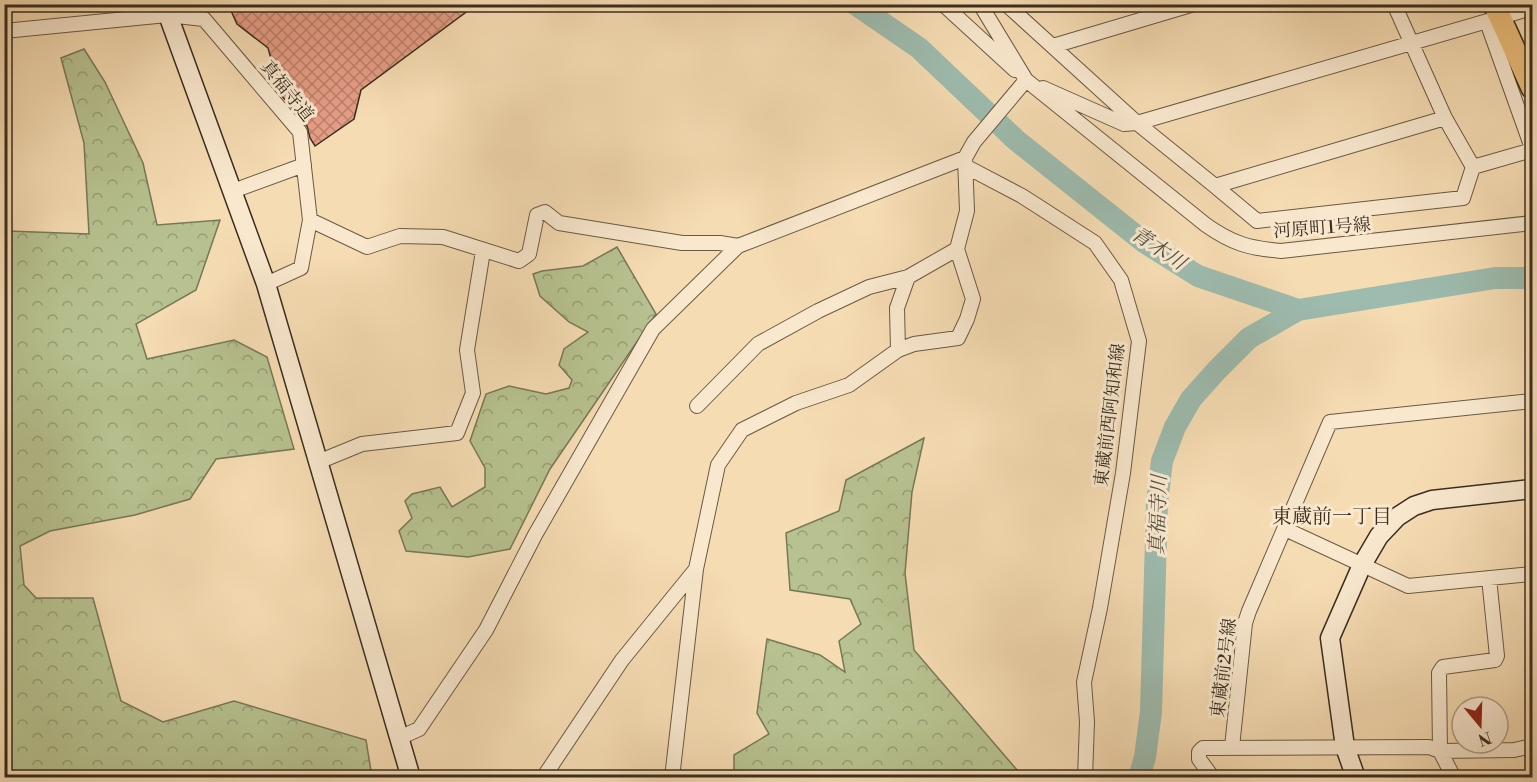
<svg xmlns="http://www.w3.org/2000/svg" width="1537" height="782" viewBox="0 0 1537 782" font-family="'Libre Bodoni','Noto Serif JP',serif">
	<defs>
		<pattern id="forest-crowns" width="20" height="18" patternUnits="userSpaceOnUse" patternTransform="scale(1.5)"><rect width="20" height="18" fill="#b7c290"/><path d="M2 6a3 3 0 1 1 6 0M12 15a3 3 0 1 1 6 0" fill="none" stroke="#969e75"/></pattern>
		<pattern id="building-cross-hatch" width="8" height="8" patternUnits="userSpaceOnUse" patternTransform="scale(1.5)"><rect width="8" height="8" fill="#e59d85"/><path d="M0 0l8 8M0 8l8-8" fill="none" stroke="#bb806c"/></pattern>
	</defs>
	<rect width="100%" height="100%" fill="#f6dcb3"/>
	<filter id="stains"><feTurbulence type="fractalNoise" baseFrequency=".00333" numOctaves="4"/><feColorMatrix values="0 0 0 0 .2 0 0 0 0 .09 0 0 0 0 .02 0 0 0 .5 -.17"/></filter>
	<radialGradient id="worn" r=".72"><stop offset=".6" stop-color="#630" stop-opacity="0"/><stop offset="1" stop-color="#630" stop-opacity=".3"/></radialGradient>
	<path fill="url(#forest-crowns)" stroke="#787858" stroke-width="1.5" d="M84,49L105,82L143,163L157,225L220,220L196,290L136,324L147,359L234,340L267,357L294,449L216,459L190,499L135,515L50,531L20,546L24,585L36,598H93L121,701L163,722L234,701L366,740L372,777H5V239L8,231L89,234L84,143L61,58Z
		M617,247L656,314L550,469L510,549L468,557L406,551L399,531L412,518L405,501L412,494L440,487L452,507L485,487V468L470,441L486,394L509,386L546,394L569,388L572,380L559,365L564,349L588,332L569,322L540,296L533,274L542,271L583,266Z
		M924,438L912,492L905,573L914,650L1017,770L1007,778L734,777V755L769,734L757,713L767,639L820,655L845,672L839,641L861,624L850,599L790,590L786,533L839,511L846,480Z"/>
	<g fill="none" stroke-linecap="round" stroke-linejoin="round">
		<path stroke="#9dbbae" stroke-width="22" d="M855,4L919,48L1016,140L1144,242L1198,276L1298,310L1495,278H1532
			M1139,778L1145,757L1151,712L1157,503L1162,461L1175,427L1191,399L1217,370L1249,338L1298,310"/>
	</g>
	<path fill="url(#building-cross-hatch)" stroke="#3a2e20" stroke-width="1.5" d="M228,4H477L361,90L354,119L315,146L310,138L307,126L281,95L268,48L237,24Z"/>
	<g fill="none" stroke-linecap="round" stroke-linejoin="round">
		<g stroke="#695a45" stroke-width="16">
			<path id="street" d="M943,4L1015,70
				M980,4L1026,80L1206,225C1233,244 1249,248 1281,251L1532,223
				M1006,4L1137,123L1215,186L1445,118
				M1487,22L1532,148
				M4,31L167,15L204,19L300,132L310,220L301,268L266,284
				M1053,46L1194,4
				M1043,88L1124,124L1137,123L1532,8
				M965,166L1022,196L1095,243L1121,280L1139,341L1123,473L1100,608L1084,682L1087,722L1085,778
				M1473,167L1532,150
				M1215,186L1257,221L1463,198L1473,167L1445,118L1394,4
				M233,191L304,165
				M310,220L367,247L400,236L443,237L519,261L529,254L537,215L545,212L559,223L682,243H720L738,246
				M898,350L897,308L908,277L957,249
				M697,406L758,344L818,311L869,287L908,277
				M318,462L362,444L457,433L473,393L467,350L483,251
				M1285,529L1408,586L1532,574
				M399,738L419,729L486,630L535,535L653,329L738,246L965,158
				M1232,747L1245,623L1249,611L1330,422L1532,401
				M543,778L622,660L696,569
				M672,778L696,569L718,465L742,430L796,403L849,385L898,350L914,344L958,338L967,319L973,299L957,249L967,211L965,158L974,142L1026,80
				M1213,778L1199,759V752L1203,748L1429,747L1440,751L1514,750L1532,746
				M1454,778L1440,751L1439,673L1443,667L1495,660L1497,656L1489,578"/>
		</g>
		<g stroke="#3a2e20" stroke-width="21">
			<path id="secondary" d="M164,4L266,284L411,778
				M1356,778L1345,747L1330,638L1362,565L1379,536L1397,517L1414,506L1432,500L1532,489"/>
		</g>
		<g stroke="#3a2e20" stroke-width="24">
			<path id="primary" d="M1494,4L1532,88"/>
		</g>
		<use href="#street" stroke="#f9e8ce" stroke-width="14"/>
		<use href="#secondary" stroke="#f9e8ce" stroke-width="18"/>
		<use href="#primary" stroke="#ebbe7a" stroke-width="21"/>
	</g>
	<g text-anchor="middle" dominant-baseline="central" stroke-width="6" stroke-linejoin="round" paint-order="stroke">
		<g font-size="18" fill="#3a2e20" stroke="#f9e8ce">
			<text transform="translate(287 91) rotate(51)">真福寺道</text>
			<text transform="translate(1322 228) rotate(-4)">河原町1号線</text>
			<text transform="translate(1110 415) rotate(-83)">東蔵前西阿知和線</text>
			<text transform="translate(1224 668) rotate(-83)">東蔵前2号線</text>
		</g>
		<g font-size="20" font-style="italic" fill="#535144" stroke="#f9e8ce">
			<text transform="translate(1158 249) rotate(34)">青木川</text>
			<text transform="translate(1159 515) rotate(-88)">真福寺川</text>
		</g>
		<g font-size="20" fill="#3a2e20" stroke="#f9e8ce">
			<text x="1332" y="517">東蔵前一丁目</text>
		</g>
	</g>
	<rect width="1537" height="782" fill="none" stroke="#f6dcb3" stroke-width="24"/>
	<rect x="6" y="6" width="1525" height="770" fill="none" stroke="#3a2e20" stroke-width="3"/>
	<rect x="12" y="12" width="1513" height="758" fill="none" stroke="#3a2e20" stroke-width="1.5"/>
	<g transform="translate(1480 725) rotate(161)"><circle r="28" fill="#f9e8ce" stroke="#ad9e88" stroke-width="1.5"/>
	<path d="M0-4.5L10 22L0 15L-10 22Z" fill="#8f2418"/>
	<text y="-9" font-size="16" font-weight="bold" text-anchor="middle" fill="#3a2e20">N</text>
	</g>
	<rect width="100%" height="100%" filter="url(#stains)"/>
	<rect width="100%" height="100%" fill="url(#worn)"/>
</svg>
